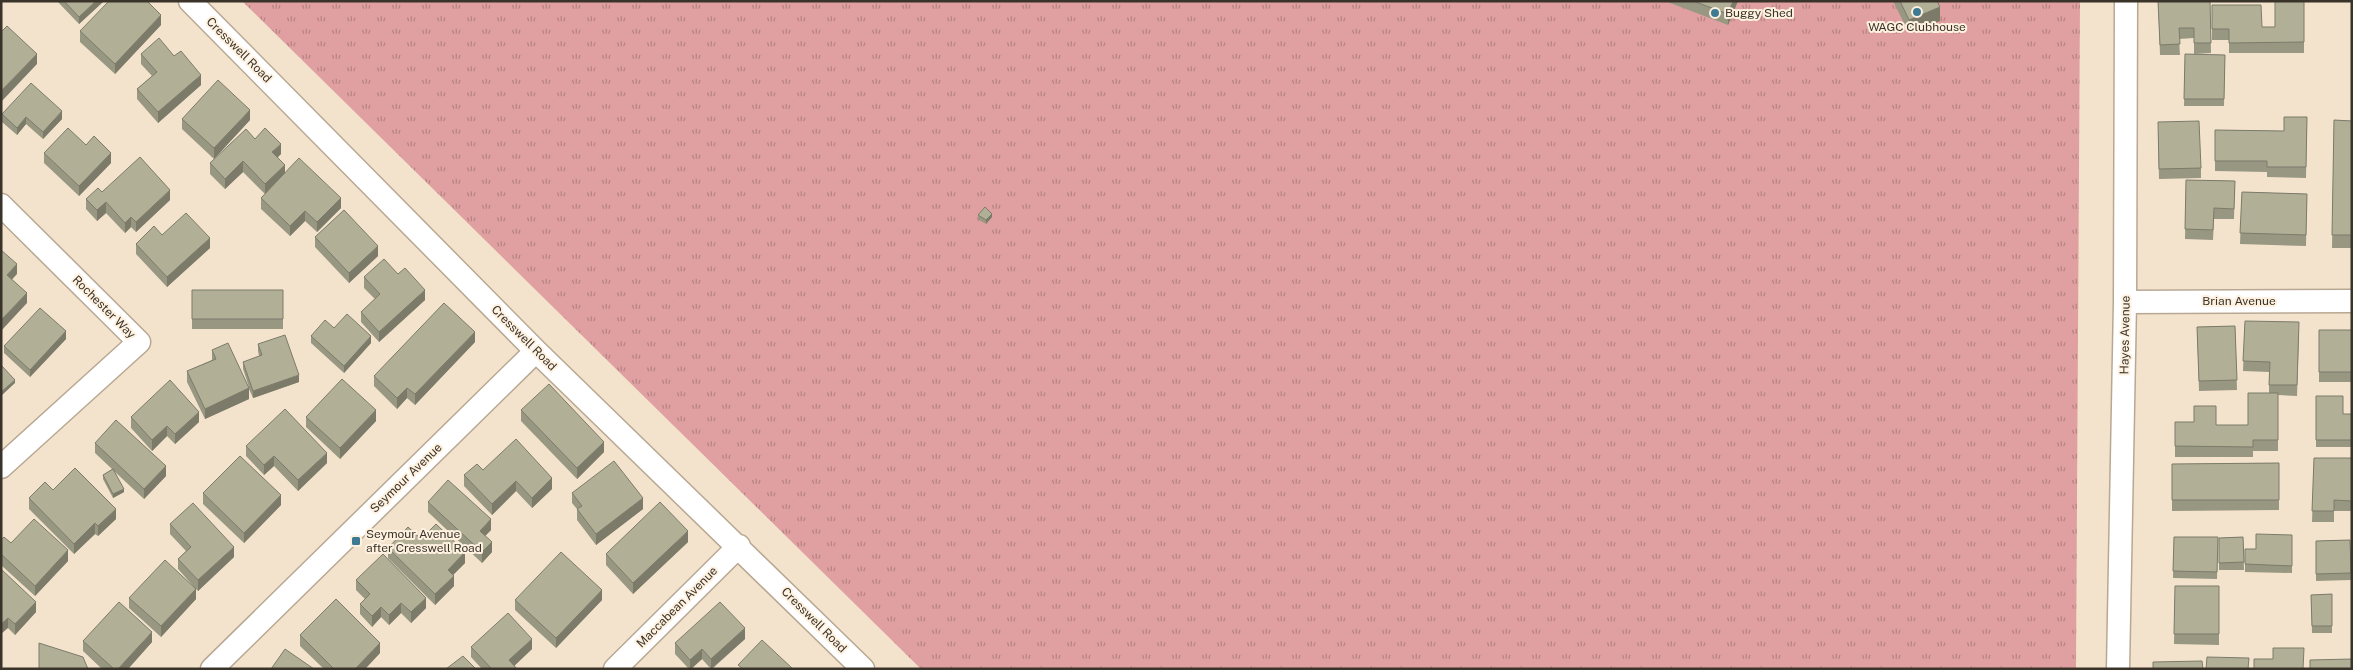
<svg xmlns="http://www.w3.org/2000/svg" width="2353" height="670" viewBox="0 0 2353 670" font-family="'Public Sans',sans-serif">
	<defs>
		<pattern id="grass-tufts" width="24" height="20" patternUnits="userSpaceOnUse" patternTransform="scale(1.25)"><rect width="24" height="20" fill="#e0a0a1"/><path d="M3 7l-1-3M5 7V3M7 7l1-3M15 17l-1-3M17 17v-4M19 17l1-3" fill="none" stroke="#b78383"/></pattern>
	</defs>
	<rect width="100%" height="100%" fill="#f4e3cc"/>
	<path fill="url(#grass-tufts)" d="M242,1H2080L2076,669H921Z"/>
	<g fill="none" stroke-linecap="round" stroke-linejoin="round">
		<g stroke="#b8a893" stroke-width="25">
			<path id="minor" d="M190,1L536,351L863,669
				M1,205L139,342L1,467
				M2125,302L2352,301
				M212,669L536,351
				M615,669L739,546
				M2118,669L2125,302L2126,1"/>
		</g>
		<use href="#minor" stroke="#fff" stroke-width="22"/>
	</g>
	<path fill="#989782" d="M57,1H104L79,24Z
		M1665,1H1738L1728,25Z
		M1893,1H1937L1940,21L1909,33Z
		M2158,1H2210L2211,53L2194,54V38L2179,39L2180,55H2160Z
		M2304,1V53H2229V40H2212V5L2262,27H2275Z
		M161,25L115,74L80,42V31Z
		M141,54L201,85L158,123L137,99V89L152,76L141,64Z
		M2185,54L2225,55L2224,106H2184Z
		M2,114L62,119L43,139L26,124L17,135L2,122Z
		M2307,117L2306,178L2267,177V172L2215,171V130L2284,131Z
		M182,119L250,120L214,159L182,129Z
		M2334,120L2352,121V248H2332Z
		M2158,133L2201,168V178L2159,179Z
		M255,139L281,154L278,157L285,173L341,208L317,232L305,221L290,236L261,209V198L265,194L243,172L225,189L210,174V163Z
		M86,145L111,163L79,196L44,163V153Z
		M2186,180L2235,181L2234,219H2214L2213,240L2185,239Z
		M102,192L170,200L136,232L131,227L125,233L106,213L97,221L86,209V199Z
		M2242,192L2307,194L2306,246L2240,244Z
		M978,215L992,217L986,224L978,219Z
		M162,235L210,248L167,287L136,254V244Z
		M315,237L378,256L349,283L315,247Z
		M398,274L425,300L379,342L361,322V312L375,299L364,288V277Z
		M192,290H283V329H192Z
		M2245,321L2299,333L2297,396L2278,395V451H2253V457H2175V422L2216,425H2248L2269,393V372L2243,371Z
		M2235,326L2237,390L2199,391L2197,327Z
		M334,328L371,343L344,373L311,343V336Z
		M2319,330H2352V382H2319Z
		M66,339L30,377L4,353V346Z
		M475,342L415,405L407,398L397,409L374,386V376Z
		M258,344L299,382L253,398L249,389V399L205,419L187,382V371L212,360V350L249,387L243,369V362L259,356L258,351Z
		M2316,396L2343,414H2352V447H2316Z
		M521,410L604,452L577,479L521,421Z
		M131,417L199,422L175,444L167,436L152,451L131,428Z
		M306,417L376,421L340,459L306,427Z
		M95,443L166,476L144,499L114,471L124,492L113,498L103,479V475L112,469L95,453Z
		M246,446L327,463L298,491L274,466L264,475L246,456Z
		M2314,458H2352V511H2334V522H2312Z
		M2279,463V510L2172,511V464Z
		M483,470L552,489L532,508L516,491L492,515L464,486V475Z
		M53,490L116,519L98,536L95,534L74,554L29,509V498Z
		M203,493L281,505L244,543L203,504Z
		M572,493L643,509L596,545L577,520V509L572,503Z
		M428,502L491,530L485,536L492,552L482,563L428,512Z
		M170,524L234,557L198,591L196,589V599L161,637L129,608V598L194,587L178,569V559L186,551L170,534Z
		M2292,535V573L2245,572V549H2256Z
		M2174,537H2218L2217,579L2173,578Z
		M2243,537L2244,570H2219V538Z
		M421,539L465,563L453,575L454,586L435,605L388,558V548Z
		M1,540L11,543L68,561L35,596L1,565Z
		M2350,540L2351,580L2316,581V541Z
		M688,542L633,594L606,565V554Z
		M1,569L36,612L15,635L8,628Z
		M356,580L426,608L411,623L401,613L389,625L381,617L372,627L360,614V604L365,599L356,590Z
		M2175,586H2219V645L2174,644Z
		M2332,594V633H2312L2311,595Z
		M515,600H602L556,648L515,610Z
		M300,635L380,653L365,669H324L300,646Z
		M745,639L712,669H711L702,659L691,669H689L675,654V643Z
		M83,641L152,642L128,669H102L83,651Z
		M471,647L532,649L514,666L517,669H482L471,657Z"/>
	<path fill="#7c7b6a" d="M96,1H104L79,24V17Z
		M1733,1H1738L1728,25V14Z
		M1940,7V21L1909,33V20Z
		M161,15V25L115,74V64Z
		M37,54V64L1,102V91Z
		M201,75V85L158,123V112Z
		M250,110V120L214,159V148Z
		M62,111V119L43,139V132Z
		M26,117V124L17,135V128Z
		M281,144V154L272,162V152Z
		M111,153V163L79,196V186Z
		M243,161V172L225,189V179Z
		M285,165V175L265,194V184Z
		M170,190V200L136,232V222Z
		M341,198V208L317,232V222Z
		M106,202V213L97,221V210Z
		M305,211V221L290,236V226Z
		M992,214V217L986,224V220Z
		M131,217V227L125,233V223Z
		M210,238V248L167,287V277Z
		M378,246V256L349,283V273Z
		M17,264V274L7,285V275Z
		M425,290V300L379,342V332Z
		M27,293V303L1,331V320Z
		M66,331V339L30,377V370Z
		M475,332V342L415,405V394Z
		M371,336V343L344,373V366Z
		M299,375V382L253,398V391Z
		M15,380V383L1,396V392Z
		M249,388V399L205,419V409Z
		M407,388V398L397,409V398Z
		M376,410V421L340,459V448Z
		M199,412V422L175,444V434Z
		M167,426V436L152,451V440Z
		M604,442V452L577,479V468Z
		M327,453V463L298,491V480Z
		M274,456V466L264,475V465Z
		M166,466V476L144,499V489Z
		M552,478V489L532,508V498Z
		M516,481V491L492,515V504Z
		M124,489V492L113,498V494Z
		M281,495V505L244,543V533Z
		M643,498V509L596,545V534Z
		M116,509V519L98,536V526Z
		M491,519V530L480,541V531Z
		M95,523V534L74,554V544Z
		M688,531V542L633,594V583Z
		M492,542V552L482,563V552Z
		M234,547V557L198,591V580Z
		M68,550V561L35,596V586Z
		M465,552V563L448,580V570Z
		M454,576V586L435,605V594Z
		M196,589V599L161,637V626Z
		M602,590V600L556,648V638Z
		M426,598V608L411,623V612Z
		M36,602V612L15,635V624Z
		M401,603V613L389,625V615Z
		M381,607V617L372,627V616Z
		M8,618V628L1,634V624Z
		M745,628V639L711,669V659Z
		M152,632V642L128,669H118Z
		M532,639V649L511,669L509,660Z
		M380,643V653L365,669H356V668Z
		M702,649V659L691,669H690V660Z"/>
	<path fill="#b1b097" stroke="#7c7b6a" d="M64,1H96L79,17Z
		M109,1H147L161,15L115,64L80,31Z
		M1693,1H1733L1728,14Z
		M1900,1H1937L1940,7L1909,20Z
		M2158,1H2210L2211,43H2194V28H2179L2180,44L2160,45Z
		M2275,1H2304V42L2229,43V29H2212V5H2261L2262,27H2275Z
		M7,26L37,54L1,91V32Z
		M159,38L174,56L181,51L201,75L158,112L137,89L157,72L141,54Z
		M2185,54L2225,55L2224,99H2184Z
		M218,80L250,110L214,148L182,119Z
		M31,83L62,111L43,132L26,117L17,128L2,114Z
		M2284,117H2307L2306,167H2267V161H2215V130L2284,131Z
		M2334,120L2352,121V235H2332Z
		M2199,121L2201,168L2159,169L2158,122Z
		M68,128L86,145L94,136L111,153L79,186L44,153Z
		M265,128L281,144L272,152L285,165L265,184L243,161L225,179L210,163L246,129L255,139Z
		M140,157L170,190L136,222L131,217L125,223L106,202L97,210L86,199L98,188L102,192Z
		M299,158L341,198L317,222L305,211L290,226L261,198Z
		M2186,180L2235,181L2234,209L2214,208L2213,230L2185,229Z
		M2242,192L2307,194L2306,235L2240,233Z
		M985,207L992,214L986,220L978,215Z
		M344,210L378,246L349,273L315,237Z
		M186,213L210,238L167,277L136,244L154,226L162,235Z
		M1,250L17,264L7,275L27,293L1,320Z
		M384,259L398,274L405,268L425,290L379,332L361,312L380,294L364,277Z
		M192,290H283V319H192Z
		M444,303L475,332L415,394L407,388L397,398L374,376Z
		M40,308L66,331L30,370L4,346Z
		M347,314L371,336L344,366L311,336L325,320L334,328Z
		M2245,321L2299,322L2297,385H2269L2270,362L2243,361Z
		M2235,326L2237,380L2199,381L2197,327Z
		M2319,330H2352V372H2319Z
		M285,335L299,375L253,391L243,362L262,355L258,344Z
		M228,343L249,388L205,409L187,371L216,359L212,350Z
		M1,365L15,380L1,392Z
		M342,379L376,410L340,448L306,417Z
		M170,380L199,412L175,434L167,426L152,440L131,417Z
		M549,384L604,442L577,468L521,410Z
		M2248,393H2278V440H2253V447L2175,446V422H2194V406H2216V425H2248Z
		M2316,396H2343V414H2352V440H2316Z
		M285,409L327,453L298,480L274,456L264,465L246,446Z
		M116,420L166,466L144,489L95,443Z
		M516,439L552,478L532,498L516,481L492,504L464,475L477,464L483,470Z
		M240,456L281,495L244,533L203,493Z
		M2314,458H2352V501L2334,500V511H2312Z
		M614,461L643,498L596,534L577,509L582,506L572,493Z
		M2279,463V500H2172V464Z
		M75,468L116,509L98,526L95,523L74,544L29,498L45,482L53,490Z
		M113,469L124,489L113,494L103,475Z
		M448,480L491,519L480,531L492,542L482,552L428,502Z
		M660,502L688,531L633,583L606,554Z
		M193,503L234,547L198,580L178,559L191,547L170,524Z
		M34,519L68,550L35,586L1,554V540L4,537L11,543Z
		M436,524L465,552L448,570L454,576L435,594L388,548L408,527L421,539Z
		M2256,534L2292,535V566L2245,564V549H2256Z
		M2174,537H2218L2217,572L2173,571Z
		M2243,537L2244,562L2219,563V538Z
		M2350,540L2351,573L2316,574V541Z
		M561,552L602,590L556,638L515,600Z
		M383,554L426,598L411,612L401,603L389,615L381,607L372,616L360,604L370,594L356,580Z
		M165,560L196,589L161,626L129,598Z
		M1,569L36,602L15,624L8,618L1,624Z
		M2175,586H2219V634H2174Z
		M2332,594V626H2312L2311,595Z
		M336,599L380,643L356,668L357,669H334L300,635Z
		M119,602L152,632L118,669H114L83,641Z
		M720,602L745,628L711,659L702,649L690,660L675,643Z
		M508,613L532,639L509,660L517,669H492L471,647Z
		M762,640L793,669H743L738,665Z
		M39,643L83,657L88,669H39Z
		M2273,648H2304L2303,669H2254V659H2273Z
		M285,649L314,669H271Z
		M463,656L476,669H446Z
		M2207,657L2249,658L2248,669H2206Z
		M2352,659V669H2310V660Z
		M2202,661L2203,669H2153V662Z"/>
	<g fill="#3e7b92" stroke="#fef1df" stroke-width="2">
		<circle cx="1917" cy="12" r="5"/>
		<circle cx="1715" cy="13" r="5"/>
		<rect x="351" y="536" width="10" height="10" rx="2.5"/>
	</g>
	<g text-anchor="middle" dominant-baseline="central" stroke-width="4" stroke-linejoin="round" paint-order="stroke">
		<g font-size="12" fill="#39332a" stroke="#fef1df" text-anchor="start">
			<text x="1725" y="13">Buggy Shed</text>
			<text x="1917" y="27" text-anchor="middle">WAGC Clubhouse</text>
			<text x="366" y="534">Seymour Avenue<tspan x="366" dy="14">after Cresswell Road</tspan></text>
		</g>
		<g font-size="12" fill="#39332a" stroke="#fef1df">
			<text transform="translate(239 50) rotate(45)">Cresswell Road</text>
			<text x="2239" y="301">Brian Avenue</text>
			<text transform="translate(104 307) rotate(45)">Rochester Way</text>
			<text transform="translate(2125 335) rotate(-89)">Hayes Avenue</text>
			<text transform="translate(524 338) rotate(45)">Cresswell Road</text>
			<text transform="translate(406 478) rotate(-44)">Seymour Avenue</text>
			<text transform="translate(677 607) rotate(-45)">Maccabean Avenue</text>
			<text transform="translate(814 620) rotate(45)">Cresswell Road</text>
		</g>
	</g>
	<rect width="2353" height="670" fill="none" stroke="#39332a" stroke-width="5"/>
</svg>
